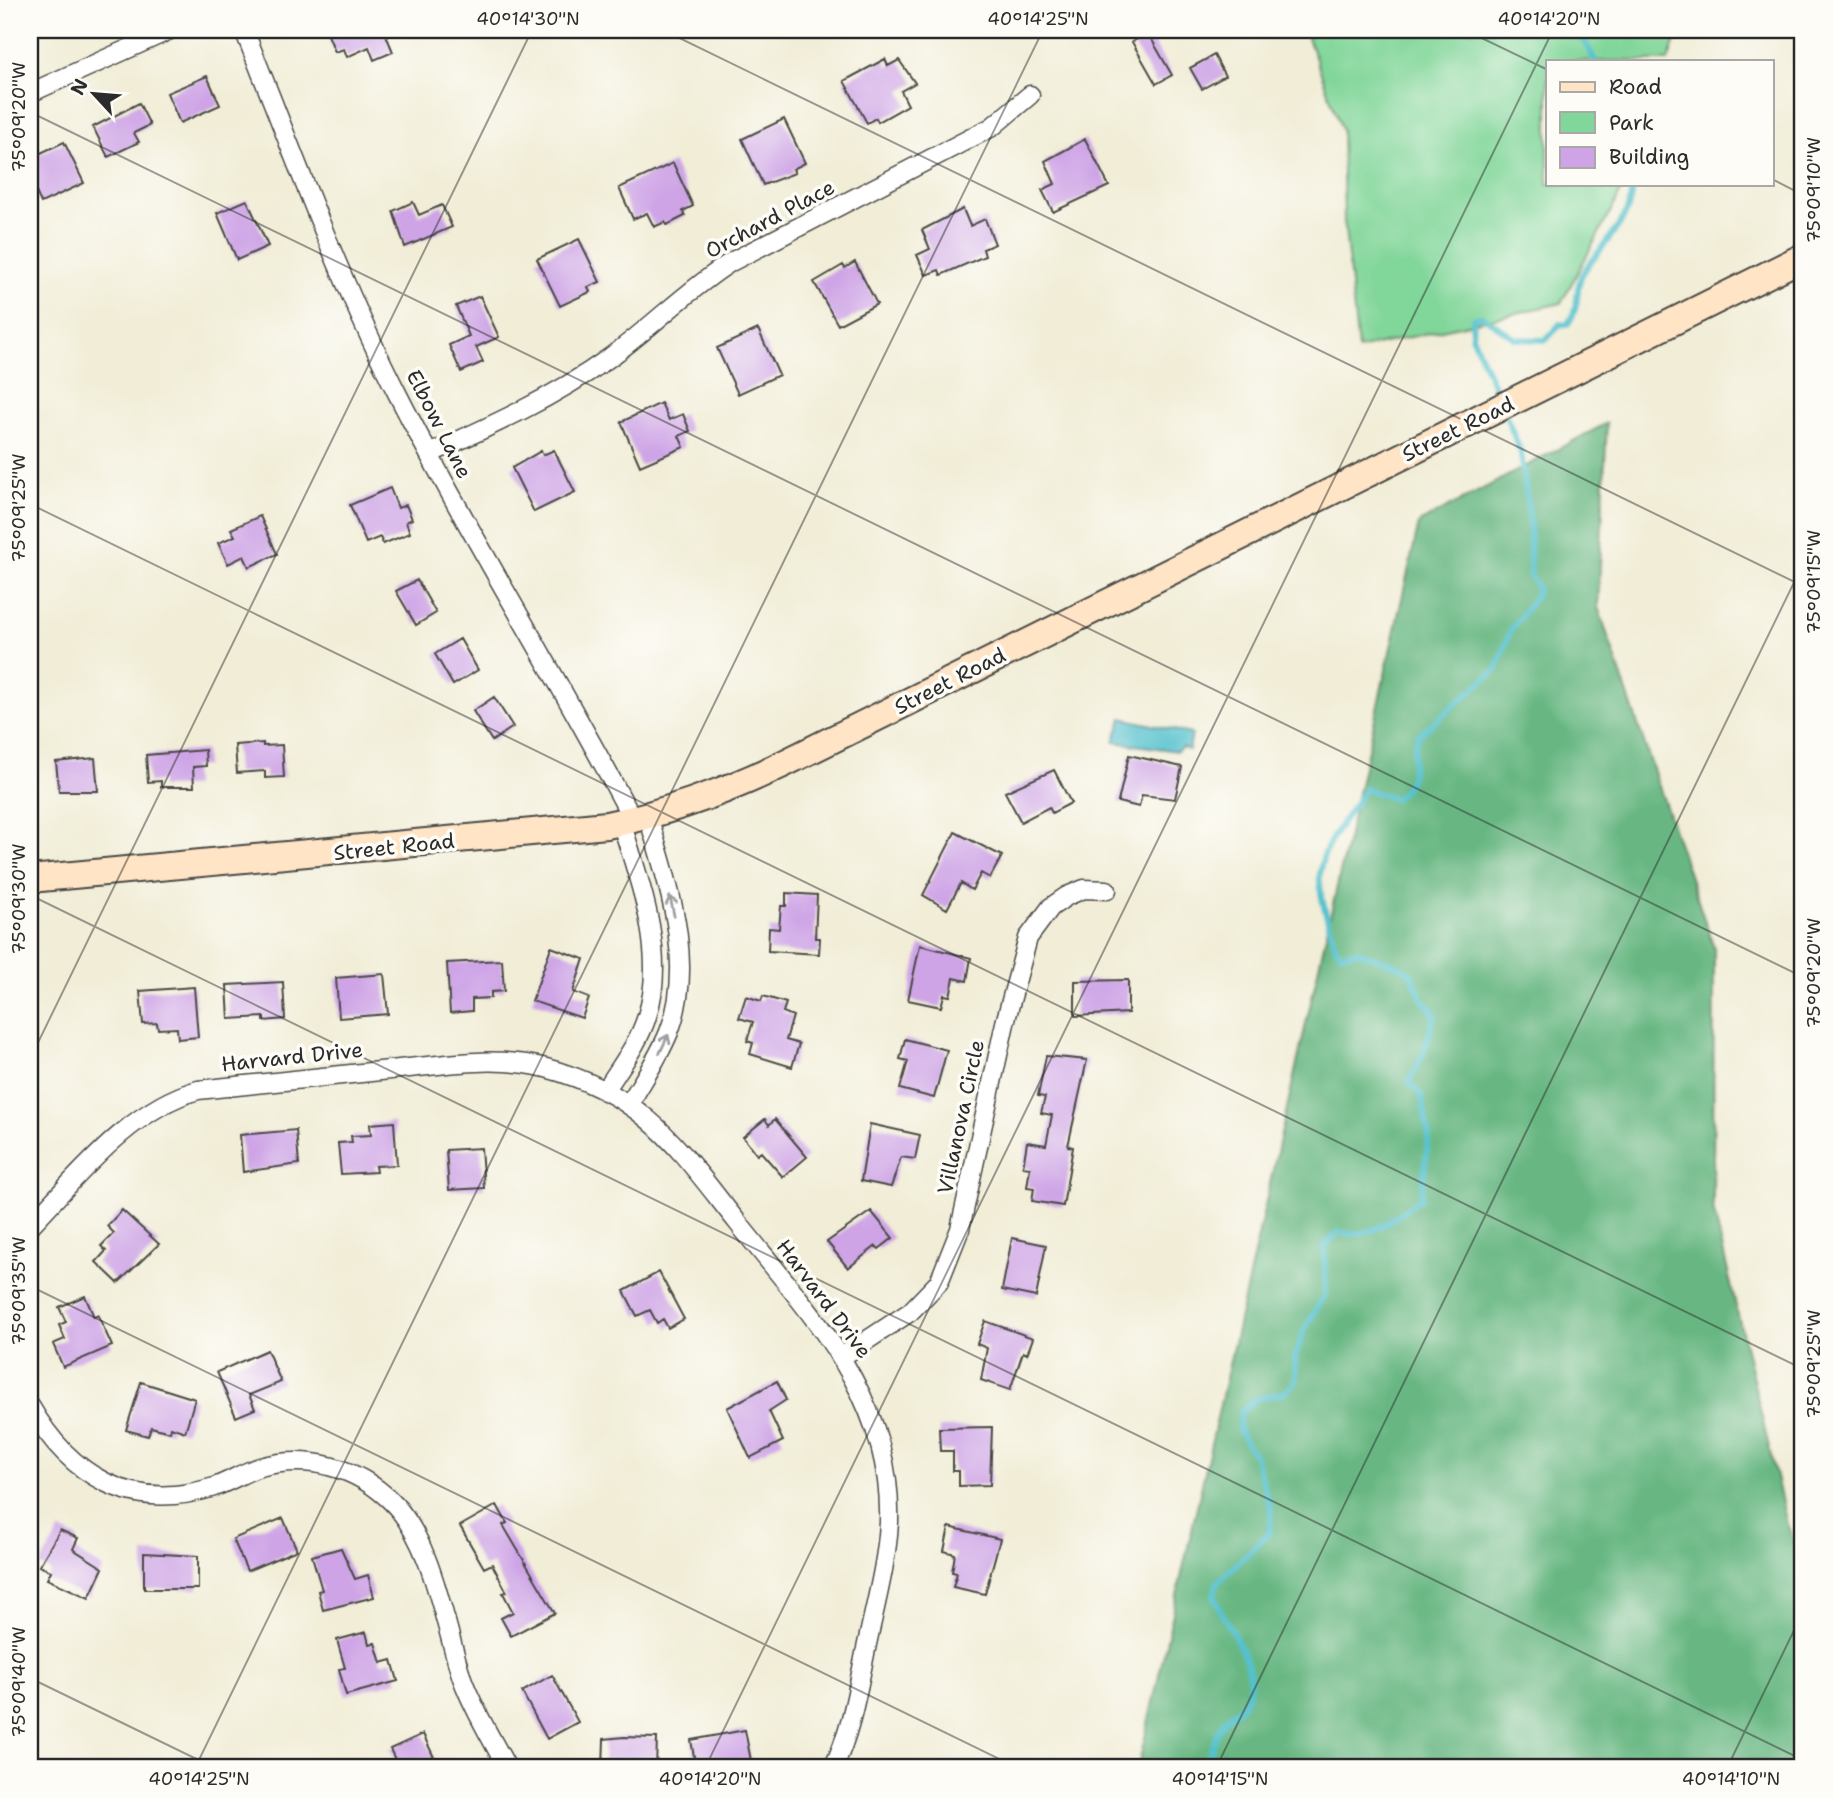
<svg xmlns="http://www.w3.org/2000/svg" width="1833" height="1798" viewBox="0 0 1833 1798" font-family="'Shantell Sans',sans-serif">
	<rect width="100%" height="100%" fill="#fdfcf7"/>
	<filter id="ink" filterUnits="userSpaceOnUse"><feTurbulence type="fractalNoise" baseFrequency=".0143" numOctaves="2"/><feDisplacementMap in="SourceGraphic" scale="14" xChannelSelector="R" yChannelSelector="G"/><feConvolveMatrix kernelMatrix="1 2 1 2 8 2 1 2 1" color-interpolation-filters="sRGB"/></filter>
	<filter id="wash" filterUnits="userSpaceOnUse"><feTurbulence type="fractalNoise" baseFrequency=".00686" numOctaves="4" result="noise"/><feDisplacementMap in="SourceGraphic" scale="28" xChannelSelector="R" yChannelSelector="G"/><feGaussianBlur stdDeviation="1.57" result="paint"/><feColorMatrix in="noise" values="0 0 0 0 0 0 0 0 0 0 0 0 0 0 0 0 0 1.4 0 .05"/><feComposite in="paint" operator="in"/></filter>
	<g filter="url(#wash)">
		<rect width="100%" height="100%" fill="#f1edd7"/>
		<path fill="#81d69a" stroke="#568062" stroke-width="2" d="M1305,30H1679L1668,61H1548V184H1623L1616,202L1561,303L1358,349L1344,220L1342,130Z"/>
		<path fill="#68b782" stroke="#4a7156" stroke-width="2" d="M1607,423L1598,607L1714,948L1713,1208L1787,1524L1803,1565V1768H1138L1419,523Z"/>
		<path fill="#54c1cd" stroke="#40767c" stroke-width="2" d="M1122,718L1192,734L1189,750L1182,747L1177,751L1114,742Z"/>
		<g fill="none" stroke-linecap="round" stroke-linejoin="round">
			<path stroke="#54c1cd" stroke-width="6" d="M1579,30L1595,61
				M1500,401L1472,336L1473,319L1482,316L1516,339L1546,340L1560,324L1567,325C1582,305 1574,287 1583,273C1599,247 1636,217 1631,184
				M1202,1768C1212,1754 1213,1738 1222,1724C1227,1715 1237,1712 1242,1705C1268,1674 1224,1626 1214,1595L1217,1583L1269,1533L1272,1513L1255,1456L1239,1431L1240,1413L1256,1399L1286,1392L1296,1381L1295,1357L1304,1331L1325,1294V1245L1339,1232C1371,1241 1397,1216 1421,1198L1429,1135L1421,1095L1409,1082L1423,1055L1435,1014L1422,999L1412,975L1401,967L1357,951L1342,954L1336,948C1330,925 1318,896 1320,872C1323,843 1350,813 1365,789L1395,799C1421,777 1408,763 1418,736L1497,669L1510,631L1536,596L1537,587L1530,575V525L1521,453L1504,411"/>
		</g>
		<g id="blocks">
			<path fill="#cea4e6" d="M326,30H384L393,52L374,60L369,47L347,57L344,49L335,52Z
				M1148,33L1172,75L1156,84L1132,42Z
				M1214,55L1225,76L1202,89L1190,68Z
				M885,59L888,66L899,60L915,83L901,91L908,105L878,122L876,118L867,123L844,81Z
				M207,76L220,105L180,123L167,93Z
				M139,103L150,125L134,133L139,142L108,157L93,127Z
				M784,119L805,163L793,169L795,173L763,185L742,139Z
				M1085,139L1109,186L1053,212L1042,190L1055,184L1045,161Z
				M64,142L84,183L41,203L30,179V158Z
				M673,163L693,206L683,211L685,216L667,225L665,222L654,227L647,213L633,219L619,188Z
				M247,200L268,246L237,260L217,213Z
				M413,202L419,215L442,205L452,227L405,247L393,211Z
				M963,209L970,226L985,219L995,244L983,249L985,256L941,275L939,270L926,275L917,255L930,249L922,230Z
				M579,239L600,282L588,287L590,292L560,306L537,259Z
				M855,262L877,304L838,325L814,282L843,265L845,268Z
				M480,296L499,337L476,347L483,362L461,372L449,345L469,336L456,306Z
				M758,329L779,375L738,394L717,348Z
				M661,403L669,420L683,414L690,431L679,436L684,447L640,466L621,422Z
				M554,450L575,492L534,512L512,468L541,451L543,455Z
				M390,488L398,508L406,505L412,519L406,522L410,533L383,544L380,537L366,543L350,505Z
				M260,516L277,554L249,567L244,556L228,564L218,543L235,536L231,529Z
				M417,580L436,613L416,625L396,591Z
				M460,639L478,670L453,685L435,654Z
				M494,697L513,727L492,741L473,711Z
				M263,743V746L282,745L284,777L265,778V771L237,773L235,745Z
				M205,750L206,766L193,767L194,787H161V781L148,782L146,755Z
				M1129,755L1182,767L1175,799L1142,795L1139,807L1118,802Z
				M95,758L98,791H59L56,762Z
				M1054,770L1071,803L1052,813L1049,807L1021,822L1005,792Z
				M955,832L1002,856L990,878L981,873L972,890L961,883L947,909L923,895Z
				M786,893L817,895L815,938H820L819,954L768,951L769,928L779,929L781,906H786Z
				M920,945L971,958L967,981L954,978L950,996L944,995L941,1007L908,1000Z
				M551,947L584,959L573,992L589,998L582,1018L532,1001Z
				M502,960L504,991L491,992V998L472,999V1011L450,1013L447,963Z
				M384,974L388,1014L339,1018L336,978Z
				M1128,980V1013L1075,1016V981Z
				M283,982L285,1019L264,1021V1017L229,1019L227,985Z
				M194,987L198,1037L178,1039L177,1028L158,1029L157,1023L143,1024L140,991Z
				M746,996L761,1001L763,996L786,1003L783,1012L793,1016L786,1040L799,1044L792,1067L750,1054L753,1043L747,1041L753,1022L739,1018Z
				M905,1039L947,1050L934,1098L900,1089L908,1061L900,1059Z
				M1046,1056L1087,1060L1068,1146L1073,1147L1063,1206L1032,1201L1034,1188L1027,1187L1030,1168L1023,1167L1027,1142L1046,1145L1052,1115L1041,1113L1045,1097L1038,1096Z
				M765,1119L769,1125L775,1119L807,1157L783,1177L761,1152L757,1155L743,1137Z
				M394,1122L397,1165L375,1166L376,1172L341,1174L338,1143L352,1142L351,1136L371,1135L370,1124Z
				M870,1124L920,1135L915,1159L901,1157L891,1187L861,1181Z
				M296,1130L299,1164L243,1172L240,1135Z
				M481,1148L484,1188L449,1190L446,1150Z
				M122,1210L159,1244L118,1283L96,1262L106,1251L101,1246L114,1233L107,1226Z
				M871,1211L893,1238L879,1249L876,1246L848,1268L827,1242Z
				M1012,1238L1046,1245L1036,1297L1002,1290Z
				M659,1272L684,1319L668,1328L663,1319L657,1323L650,1310L637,1316L624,1291Z
				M85,1296L94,1317L98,1315L112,1346L63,1367L53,1344L65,1339L59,1325L66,1322L59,1307Z
				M985,1321L1033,1338L1027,1354L1023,1352L1010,1390L981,1380L987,1348L977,1344Z
				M267,1350L281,1382L249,1395L255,1409L236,1417L217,1372Z
				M777,1381L786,1400L769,1411L783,1441L750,1458L727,1408Z
				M141,1382L195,1399L185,1432L171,1427L170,1432L151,1427L148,1436L126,1430Z
				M992,1427L990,1485L959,1486V1471H953V1451H940L939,1428Z
				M497,1505L507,1523L503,1525L555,1613L511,1636L501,1618L513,1612L503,1593L507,1592L492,1564L484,1568L460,1526Z
				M283,1518L297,1550L247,1571L233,1539Z
				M949,1527L1000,1539L985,1594L953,1587L957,1573L952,1572L955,1554L944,1551Z
				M60,1530L78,1538L73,1549L103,1568L89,1598L47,1579L51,1571L39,1566Z
				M341,1548L355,1579L368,1575L374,1597L323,1610L318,1591L322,1590L312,1556Z
				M144,1553L198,1556V1589H144Z
				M366,1632L369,1644L375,1643L381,1663L392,1660L398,1681L346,1695L339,1669L345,1668L337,1640Z
				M552,1675L578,1722L547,1739L522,1692Z
				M745,1730L751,1761L737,1764L738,1768H696L691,1740Z
				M423,1734L439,1768H399L390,1749Z
				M624,1737L657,1738L656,1768H603L604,1739Z"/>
		</g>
	</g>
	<g filter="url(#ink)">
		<use href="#blocks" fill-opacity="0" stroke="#494845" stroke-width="2"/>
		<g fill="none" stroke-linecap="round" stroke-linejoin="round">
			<g stroke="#494845" stroke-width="21">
				<path id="street" d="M244,30C293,151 338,278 398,395C471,539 558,676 633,820
					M30,93L170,30
					M429,454C491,426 553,398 609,358C651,328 687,290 731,262L992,127L1030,95
					M605,1091C620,1067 639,1043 647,1016C667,955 640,881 621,822
					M630,1103C643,1080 659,1057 669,1032C696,963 668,884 648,816
					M30,1226C77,1177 130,1109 198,1090C262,1083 326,1077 390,1070C442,1065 495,1055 546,1068C646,1095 677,1147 738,1223C810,1314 893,1397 889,1522C887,1560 877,1598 869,1635C859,1679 853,1728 833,1768
					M843,1356L910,1312L939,1282L960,1229L1005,1023L1028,938L1051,907L1067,896L1084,889L1107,890
					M30,1406C70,1476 130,1512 211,1488C228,1483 243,1472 260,1467C308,1454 357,1467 392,1502C433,1543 444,1624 462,1678C473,1709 492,1739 507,1768"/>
			</g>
			<g stroke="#494845" stroke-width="30">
				<path id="secondary" d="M30,879L607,825C670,812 727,791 785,763L1803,257"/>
			</g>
			<use href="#street" stroke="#fff" stroke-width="18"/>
			<use href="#secondary" stroke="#ffe4c6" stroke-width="26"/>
		</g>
		<defs><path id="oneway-shaft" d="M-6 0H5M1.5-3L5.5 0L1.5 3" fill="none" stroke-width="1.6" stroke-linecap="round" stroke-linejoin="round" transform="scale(1.75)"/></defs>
		<g stroke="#a0a0a0">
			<use href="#oneway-shaft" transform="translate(672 906) rotate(-102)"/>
			<use href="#oneway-shaft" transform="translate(664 1044) rotate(-65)"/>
		</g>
	</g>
	<path fill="none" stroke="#2b2b2b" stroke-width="2" stroke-opacity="0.45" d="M663,30L1803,586M1465,30L1548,70M30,112L1803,977M1772,179L1803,195M30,504L1803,1369M30,895L1803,1760M30,1059L532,30M30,1286L1018,1768M30,1678L215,1768M195,1768L1043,30M705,1768L1553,30M1216,1768L1803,564M1727,1768L1803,1612"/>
	<g text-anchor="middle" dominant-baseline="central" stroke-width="7" stroke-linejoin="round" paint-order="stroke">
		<g font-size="21" fill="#2b2b2b" stroke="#fdfcf7">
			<text transform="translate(770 219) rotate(-28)">Orchard Place</text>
			<text transform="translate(439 424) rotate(63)">Elbow Lane</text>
			<text transform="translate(1458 429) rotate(-26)">Street Road</text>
			<text transform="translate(950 681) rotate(-27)">Street Road</text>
			<text transform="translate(394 847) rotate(-6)">Street Road</text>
			<text transform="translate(292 1057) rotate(-6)">Harvard Drive</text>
			<text transform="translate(961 1117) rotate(-78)">Villanova Circle</text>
			<text transform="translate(824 1299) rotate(53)">Harvard Drive</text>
		</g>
	</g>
	<rect width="1833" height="1798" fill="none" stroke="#fdfcf7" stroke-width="77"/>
	<rect x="1546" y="60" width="228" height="126" fill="#fdfcf7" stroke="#a9a8a5" stroke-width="2"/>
	<rect x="1560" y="82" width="35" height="10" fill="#ffe4c6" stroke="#a9a8a5" stroke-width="2"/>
	<text x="1609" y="94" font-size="21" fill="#2b2b2b">Road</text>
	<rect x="1560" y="112" width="35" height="21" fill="#81d69a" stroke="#a9a8a5" stroke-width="2"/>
	<text x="1609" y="130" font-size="21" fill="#2b2b2b">Park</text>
	<rect x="1560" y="147" width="35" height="21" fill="#cea4e6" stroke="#a9a8a5" stroke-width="2"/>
	<text x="1609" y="164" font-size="21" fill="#2b2b2b">Building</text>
	<g transform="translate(94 94) rotate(296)" stroke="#fdfcf7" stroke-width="5" paint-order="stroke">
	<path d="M0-5L12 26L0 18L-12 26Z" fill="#2b2b2b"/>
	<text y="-10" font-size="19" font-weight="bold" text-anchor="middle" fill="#2b2b2b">N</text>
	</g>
	<rect x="38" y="38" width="1756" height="1721" fill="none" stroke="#2b2b2b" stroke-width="2.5"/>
	<g font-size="18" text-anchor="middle" fill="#2b2b2b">
		<text x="528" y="25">40°14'30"N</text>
		<text x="1038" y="25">40°14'25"N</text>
		<text x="1549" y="25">40°14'20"N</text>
		<text transform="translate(19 117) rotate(-90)" y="6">75°09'20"W</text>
		<text transform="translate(1814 190) rotate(-90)" y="6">75°09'10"W</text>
		<text transform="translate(19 508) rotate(-90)" y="6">75°09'25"W</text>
		<text transform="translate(1814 582) rotate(-90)" y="6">75°09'15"W</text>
		<text transform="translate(19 899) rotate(-90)" y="6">75°09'30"W</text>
		<text transform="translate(1814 973) rotate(-90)" y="6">75°09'20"W</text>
		<text transform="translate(19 1291) rotate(-90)" y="6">75°09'35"W</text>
		<text transform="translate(1814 1364) rotate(-90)" y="6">75°09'25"W</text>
		<text transform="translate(19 1682) rotate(-90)" y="6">75°09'40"W</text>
		<text x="199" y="1785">40°14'25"N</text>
		<text x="710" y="1785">40°14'20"N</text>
		<text x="1220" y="1785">40°14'15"N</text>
		<text x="1731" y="1785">40°14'10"N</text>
	</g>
</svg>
